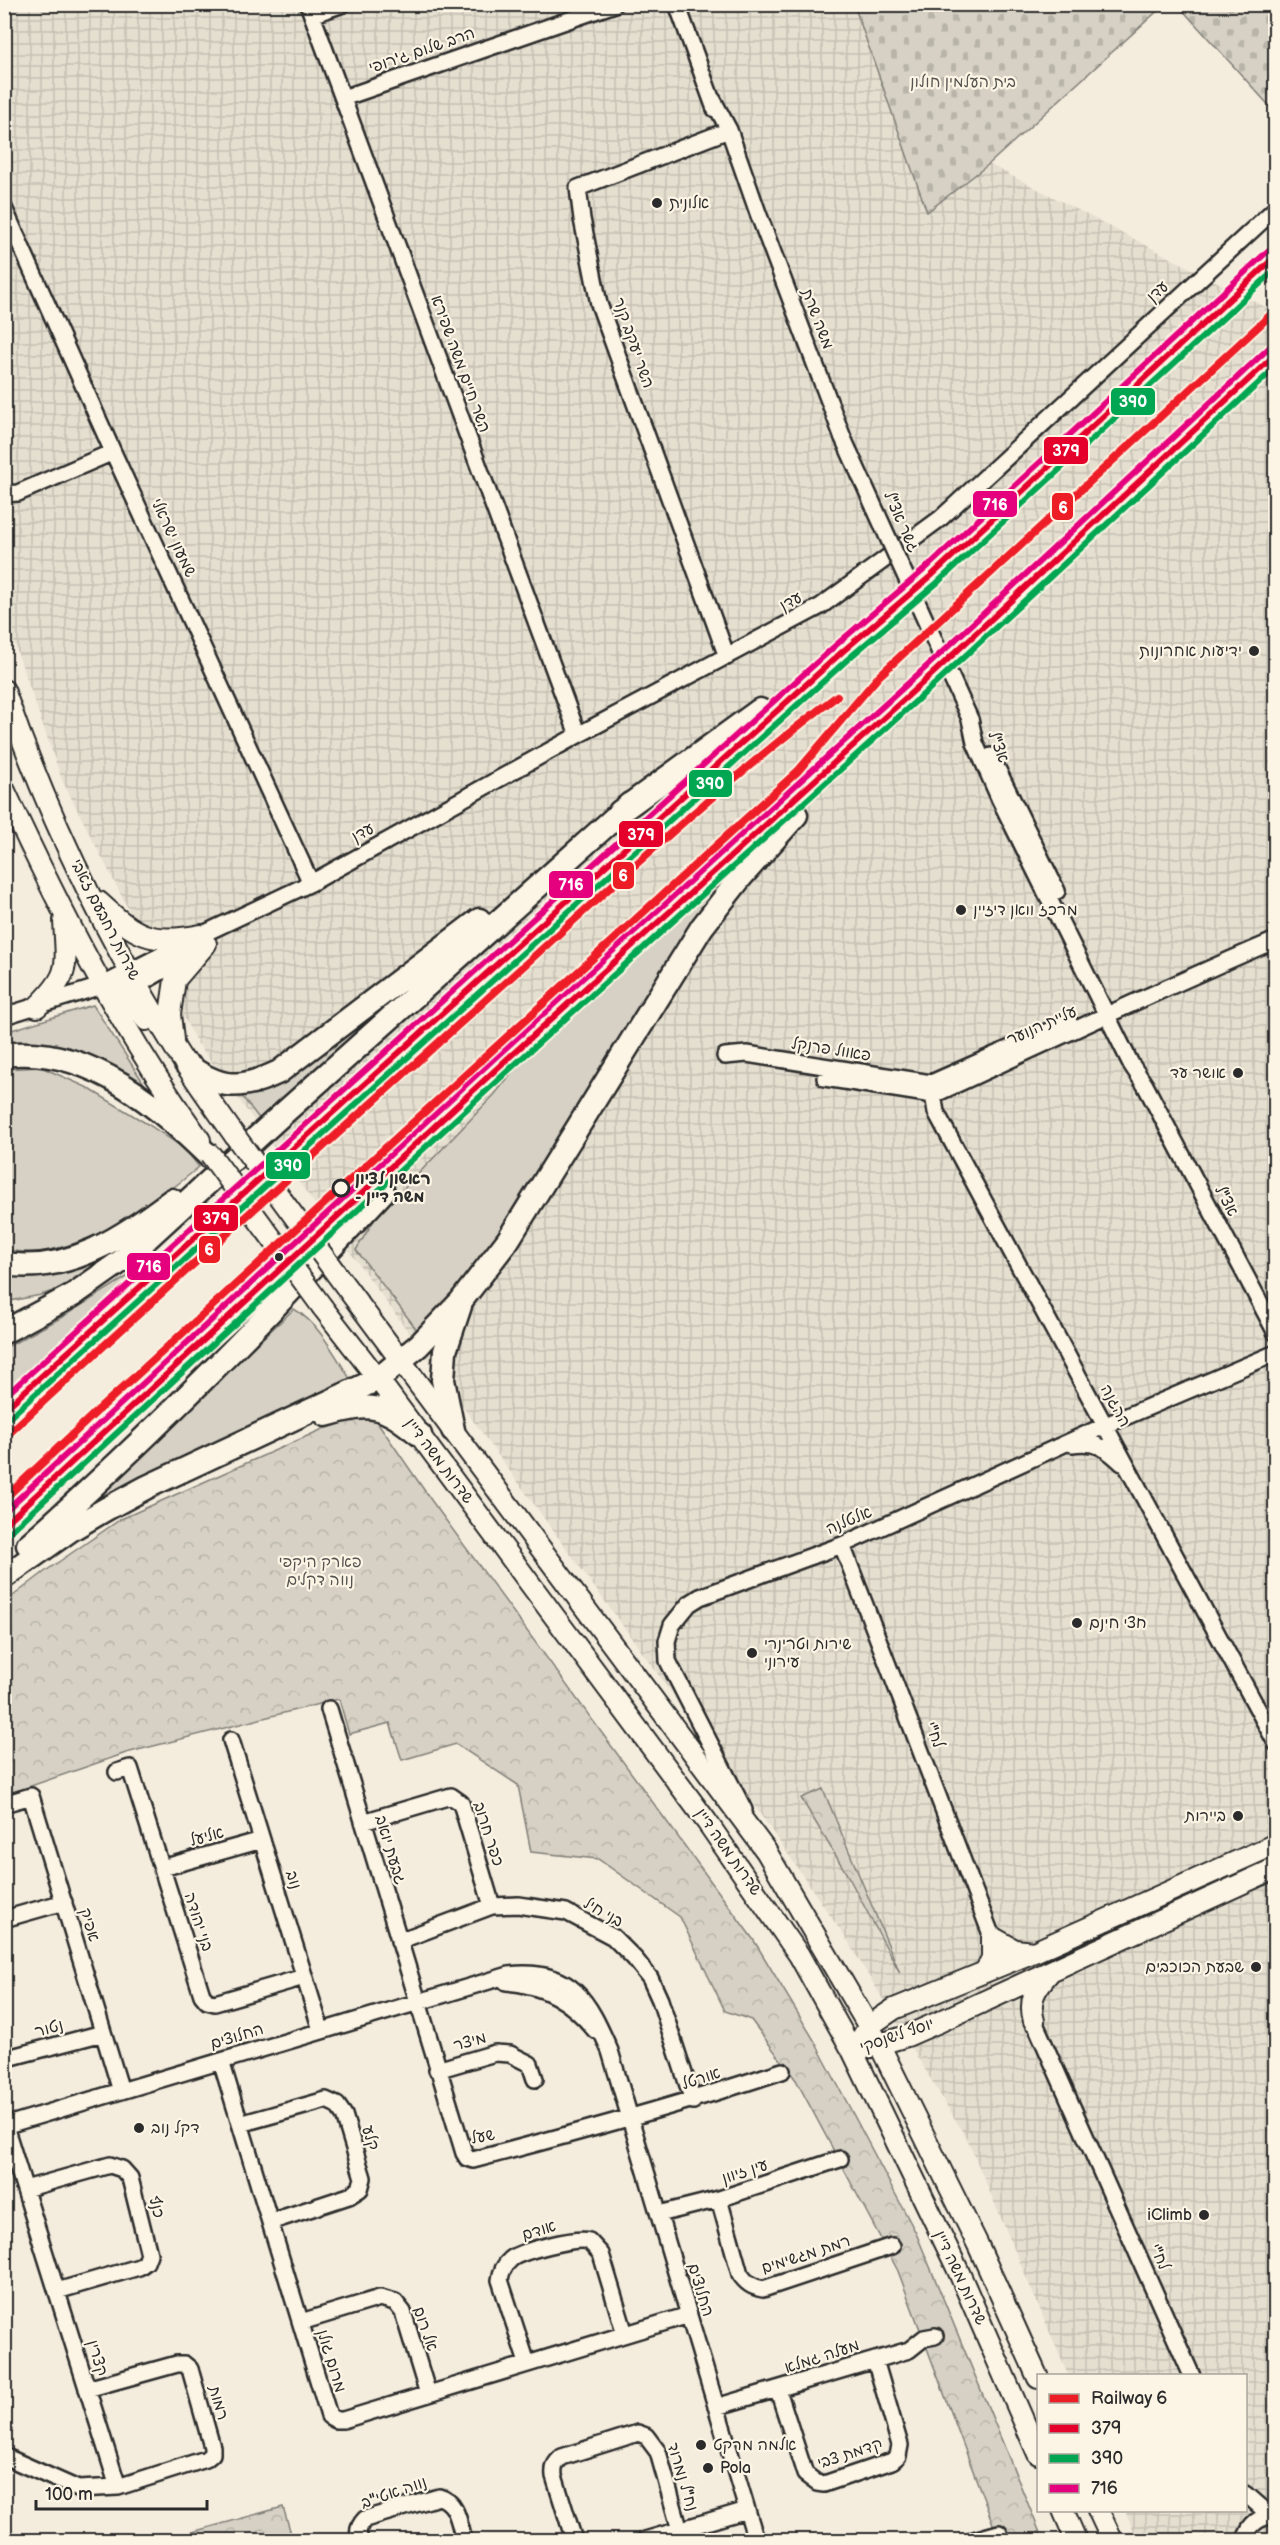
<svg xmlns="http://www.w3.org/2000/svg" width="1280" height="2545" viewBox="0 0 1280 2545" font-family="'Balsamiq Sans','Playpen Sans Hebrew',sans-serif">
	<defs>
		<pattern id="industrial-grid" width="8" height="8" patternUnits="userSpaceOnUse" patternTransform="scale(1.5)"><rect width="8" height="8" fill="#e5dfd0"/><path d="M0 4h8M4 0v8" fill="none" stroke="#c5c0b3"/></pattern>
		<pattern id="cemetery-stones" width="16" height="16" patternUnits="userSpaceOnUse" patternTransform="scale(1.5)"><rect width="16" height="16" fill="#d6d1c4"/><path d="M2 7V4a2 2 0 0 1 4 0v3zM10 15v-3a2 2 0 0 1 4 0v3z" fill="#b8b4a9"/></pattern>
		<pattern id="park-crowns" width="20" height="18" patternUnits="userSpaceOnUse" patternTransform="scale(1.5)"><rect width="20" height="18" fill="#d6d1c4"/><path d="M2 6a3 3 0 1 1 6 0M12 15a3 3 0 1 1 6 0" fill="none" stroke="#b8b4a9"/></pattern>
	</defs>
	<rect width="100%" height="100%" fill="#f4edde"/>
	<filter id="ink" filterUnits="userSpaceOnUse"><feTurbulence type="fractalNoise" baseFrequency=".0167" numOctaves="2"/><feDisplacementMap in="SourceGraphic" scale="12" xChannelSelector="R" yChannelSelector="G"/><feConvolveMatrix kernelMatrix="1 2 1 2 8 2 1 2 1" color-interpolation-filters="sRGB"/></filter>
	<g filter="url(#ink)">
		<path fill="url(#industrial-grid)" d="M4,5H854L927,212L989,164L1275,312V2540H1138L1125,2511L1246,2510V2376L1068,2375L968,2141L849,1943L768,1825L196,1041L62,780L5,617Z"/>
		<path fill="#d6d1c4" stroke="#807e78" stroke-width="1.5" d="M709,890L716,896L473,1271L418,1331L356,1250L374,1220L494,1095L518,1066Z
			M93,1005L147,1088L107,1064L5,1047V1032Z
			M355,1028L364,1034L261,1121L241,1095L260,1094L263,1087L317,1058Z
			M41,1067L86,1087L149,1125L185,1149L199,1167C152,1206 99,1244 37,1252C27,1253 15,1251 5,1250L4,1069Z
			M142,1232L68,1286L41,1295L5,1302L4,1275C52,1287 101,1252 142,1232Z
			M141,1268L5,1395V1348L64,1316Z
			M294,1309C320,1324 336,1357 352,1382L94,1507L87,1503Z"/>
		<path fill="url(#cemetery-stones)" stroke="#807e78" stroke-width="1.5" d="M854,5V4L1164,5L989,164L927,212Z
			M1178,5H1275V112Z"/>
		<path fill="url(#park-crowns)" stroke="#807e78" stroke-width="1.5" d="M352,1416L374,1417L431,1500L753,1939L814,2040L916,2233L1043,2540H999L898,2271L796,2080L751,2020L725,2011L680,1917L598,1859L531,1852L518,1785L456,1744L402,1760L390,1723L349,1734L339,1699L126,1753L5,1795V1602L47,1570L121,1519Z
			M823,1789L900,1973L848,1876L801,1798Z
			M283,2507L293,2540H163Z"/>
		<g fill="none" stroke-linecap="round" stroke-linejoin="round">
			<g stroke="#2b2b2b" stroke-width="20">
				<path id="minor" d="M308,4L578,735
					M677,4L715,109
					M312,15L343,4
					M343,98L615,4
					M713,100L729,130L758,213L843,438
					M4,208L113,452L311,883
					M4,494L18,493L113,452
					M727,657L599,304L582,219L578,188L729,130
					M970,719L975,743L1000,800L1131,1064L1145,1085L1276,1333
					M991,756L1057,891
					M126,984L150,978L191,954
					M4,1016L101,986L201,935L311,883L578,735L821,606L941,518L1276,208
					M725,1056L747,1054L931,1083
					M825,1078L933,1095
					M931,1083L936,1112L1276,1743
					M931,1083L1069,1022
					M933,1095C1047,1043 1160,989 1276,940
					M1072,1444C1096,1441 1105,1447 1122,1463
					M842,1545L992,1937
					M329,1709L464,2153L467,2158L473,2160C577,2133 680,2105 782,2071
					M231,1740L321,2030
					M117,1772L130,1768L202,1995L207,2001L215,2003L304,1977
					M4,1804L31,1796L121,2091
					M744,1810L668,1661L667,1641L672,1625L689,1604L700,1597L842,1545L1106,1425L1276,1353
					M363,1822L451,1796L461,1803L492,1906
					M162,1868L262,1840
					M4,1919L64,1902
					M399,1941L492,1906L518,1905L566,1912L613,1937L635,1959L650,1978L660,2000L693,2101
					M506,1982C544,1985 571,2000 595,2030
					M1034,2021L1192,2376
					M4,2059L103,2033
					M221,2061L329,2416L336,2420H343L689,2315
					M437,2070L495,2053L510,2054L530,2064L535,2079
					M240,2124L326,2100L337,2105L344,2115L363,2178L360,2189L349,2196L270,2222
					M4,2126L509,1975C572,1968 588,2000 610,2051L756,2540
					M25,2189L110,2165L122,2169L130,2178L149,2254L146,2262L139,2267L57,2291
					M719,2199L740,2274C746,2283 752,2287 763,2289L892,2246
					M659,2214L719,2199L840,2159
					M301,2322L380,2298L395,2302L403,2312L428,2394
					M527,2363L500,2280C501,2271 504,2265 511,2259C521,2251 576,2237 589,2241L601,2254L625,2334
					M87,2389L177,2364H184L190,2369L212,2447V2454L206,2459L118,2487
					M778,2390L805,2474L817,2483L824,2484L892,2461L898,2456L900,2445L875,2360
					M716,2407L909,2350L924,2338L935,2336
					M4,2456L78,2489L118,2487L5,2126
					M1246,2494L1271,2516
					M360,2540C357,2532 358,2526 365,2519L439,2497C458,2502 459,2524 464,2540
					M574,2540L554,2476C553,2467 555,2463 562,2457L638,2433L646,2436L658,2452L680,2530
					M645,2540L747,2510
					M974,2540L999,2533
					M1245,2540C1249,2524 1259,2516 1276,2516"/>
			</g>
			<g stroke="#2b2b2b" stroke-width="24">
				<path id="major" d="M4,690C47,814 104,933 173,1045C192,1076 214,1106 235,1136
					M4,789C61,912 121,1031 200,1140
					M99,902C136,936 150,945 201,935
					M101,986C122,989 135,1003 146,1020
					M37,1007C72,973 66,966 64,920
					M173,1040L170,1014L175,980L206,944
					M346,1287L766,1851L879,2044L978,2245L1038,2378
					M323,1308L378,1379L707,1822L799,1955L853,2052L957,2268L1038,2454
					M985,1972L992,1958V1937L1015,1950L1034,1952
					M1034,2021C1028,2000 1035,1989 1049,1973
					M862,2037L869,2026L894,2009L1034,1952L1276,1844
					M867,2048L907,2036L939,2022L1276,1868
					M1063,2510L1076,2540
					M1098,2510L1112,2540"/>
			</g>
			<g stroke="#2b2b2b" stroke-width="27">
				<path id="highway" d="M620,812L760,710
					M4,1055C91,1044 160,1108 217,1164
					M186,1064C220,1090 241,1090 279,1072L479,920
					M4,1264C70,1274 122,1237 172,1200
					M4,1332L73,1295L127,1257L276,1120L630,804
					M4,1410L842,652L931,576L1276,256
					M326,1415C374,1401 382,1405 420,1435
					M453,1430L443,1380L445,1351L460,1306
					M4,1525L505,1061L931,675L1276,354
					M28,1545C154,1434 269,1315 383,1192
					M4,1577L72,1529L106,1509L147,1487L378,1379L419,1345L461,1301L508,1240L702,927L741,877L796,815"/>
			</g>
			<use href="#minor" stroke="#fcf5e5" stroke-width="15"/>
			<use href="#major" stroke="#fcf5e5" stroke-width="20"/>
			<use href="#highway" stroke="#fcf5e5" stroke-width="22"/>
			<g stroke="#2b2b2b" stroke-width="20" stroke-linecap="butt">
				<path id="minor-bridge" d="M843,438L970,719"/>
			</g>
			<g stroke="#2b2b2b" stroke-width="24" stroke-linecap="butt">
				<path id="major-bridge" d="M235,1136L346,1287
					M210,1154L323,1308"/>
			</g>
			<use href="#minor-bridge" stroke="#fcf5e5" stroke-width="15"/>
			<use href="#major-bridge" stroke="#fcf5e5" stroke-width="20"/>
			<g stroke="#fcf5e5" stroke-width="10">
				<path id="bus-1" d="M4,1410L842,652L931,576L1276,256
					M4,1525L505,1061L931,675L1276,354"/>
			</g>
			<g stroke="#fcf5e5" stroke-width="10">
				<path id="bus-2" d="M10,1417L848,659L937,583L1276,269
					M10,1532L511,1068L937,682L1276,367"/>
			</g>
			<g stroke="#fcf5e5" stroke-width="10">
				<path id="bus-3" d="M4,1397L836,645L925,569L1270,249
					M4,1512L499,1054L925,668L1270,347"/>
			</g>
			<use href="#bus-1" stroke="#e4002b" stroke-width="6"/>
			<use href="#bus-2" stroke="#00a651" stroke-width="6"/>
			<use href="#bus-3" stroke="#e5007d" stroke-width="6"/>
			<g stroke="#fcf5e5" stroke-width="12">
				<path id="rail-1" d="M4,1438C167,1286 333,1138 498,989C609,889 718,786 837,696
					M4,1499L95,1413L798,771L879,676L1276,310"/>
			</g>
			<use href="#rail-1" stroke="#ed1d26" stroke-width="8"/>
		</g>
	</g>
	<g fill="#2b2b2b" stroke="#fcf5e5" stroke-width="2">
		<circle cx="657" cy="203" r="6"/>
		<circle cx="1254" cy="651" r="6"/>
		<circle cx="961" cy="910" r="6"/>
		<circle cx="1238" cy="1073" r="6"/>
		<circle cx="279" cy="1257" r="5"/>
		<circle cx="1077" cy="1623" r="6"/>
		<circle cx="752" cy="1653" r="6"/>
		<circle cx="1238" cy="1816" r="6"/>
		<circle cx="1256" cy="1967" r="6"/>
		<circle cx="139" cy="2128" r="6"/>
		<circle cx="1204" cy="2215" r="6"/>
		<circle cx="701" cy="2445" r="6"/>
		<circle cx="708" cy="2468" r="6"/>
	</g>
	<circle fill="#fcf5e5" stroke="#2b2b2b" stroke-width="3" cx="341" cy="1188" r="8"/>
	<g text-anchor="middle" dominant-baseline="central" stroke-width="4.5" stroke-linejoin="round" paint-order="stroke">
		<g font-size="16" fill="#2b2b2b" stroke="#fcf5e5">
			<text transform="translate(422 51) rotate(-19)">הרב שלום ג'רופי</text>
			<text transform="translate(1158 292) rotate(-43)">עדן</text>
			<text transform="translate(817 319) rotate(69)">משה שרת</text>
			<text transform="translate(633 343) rotate(71)">השר יעקב קנר</text>
			<text transform="translate(460 364) rotate(70)">השר חיים משה שפירא</text>
			<text transform="translate(901 522) rotate(66)">גשר אצ"ל</text>
			<text transform="translate(173 538) rotate(65)">שמעון ישראלי</text>
			<text transform="translate(791 602) rotate(-29)">עדן</text>
			<text transform="translate(998 747) rotate(69)">אצ"ל</text>
			<text transform="translate(363 833) rotate(-29)">עדן</text>
			<text transform="translate(105 920) rotate(63)">שדרות רחבעם זאבי</text>
			<text transform="translate(1042 1026) rotate(-24)">עליית הנוער</text>
			<text transform="translate(831 1050) rotate(9)">פאוול פרנקל</text>
			<text transform="translate(1226 1201) rotate(62)">אצ"ל</text>
			<text transform="translate(1115 1406) rotate(62)">ההגנה</text>
			<text transform="translate(439 1461) rotate(53)">שדרות משה דיין</text>
			<text transform="translate(849 1521) rotate(-23)">אלטלנה</text>
			<text transform="translate(934 1735) rotate(69)">לח"י</text>
			<text transform="translate(488 1834) rotate(72)">כפר חרוב</text>
			<text transform="translate(207 1837) rotate(-15)">אליעל</text>
			<text transform="translate(390 1850) rotate(73)">גבעת יואב</text>
			<text transform="translate(728 1852) rotate(55)">שדרות משה דיין</text>
			<text transform="translate(293 1880) rotate(73)">נוב</text>
			<text transform="translate(603 1913) rotate(30)">בני חיל</text>
			<text transform="translate(198 1922) rotate(72)">בני יהודה</text>
			<text transform="translate(89 1925) rotate(73)">אפיק</text>
			<text transform="translate(49 2029) rotate(-15)">נטור</text>
			<text transform="translate(897 2036) rotate(-19)">יוסף לישנסקי</text>
			<text transform="translate(237 2037) rotate(-17)">החלוצים</text>
			<text transform="translate(470 2042) rotate(-15)">מיצר</text>
			<text transform="translate(701 2079) rotate(-18)">אורטל</text>
			<text transform="translate(483 2137) rotate(-10)">שעל</text>
			<text transform="translate(370 2138) rotate(73)">קלע</text>
			<text transform="translate(745 2172) rotate(-18)">עין זיוון</text>
			<text transform="translate(156 2207) rotate(76)">כנף</text>
			<text transform="translate(539 2231) rotate(-17)">אודם</text>
			<text transform="translate(806 2255) rotate(-18)">רמת מגשימים</text>
			<text transform="translate(1159 2257) rotate(66)">לח"י</text>
			<text transform="translate(960 2278) rotate(65)">שדרות משה דיין</text>
			<text transform="translate(700 2290) rotate(73)">החלוצים</text>
			<text transform="translate(425 2329) rotate(71)">אל רום</text>
			<text transform="translate(822 2357) rotate(-18)">מעלה גמלא</text>
			<text transform="translate(97 2358) rotate(73)">קצרין</text>
			<text transform="translate(331 2361) rotate(73)">מרום גולן</text>
			<text transform="translate(218 2403) rotate(74)">רמות</text>
			<text transform="translate(850 2454) rotate(-18)">קדמת צבי</text>
			<text transform="translate(682 2477) rotate(73)">נח"ל נמרוד</text>
			<text transform="translate(394 2493) rotate(-19)">נווה אטי"ב</text>
		</g>
		<g font-size="16" fill="#565451" stroke="#fcf5e5">
			<text x="963" y="82">בית העלמין חולון</text>
			<text x="320" y="1562">פארק היקפי<tspan x="320" dy="18">נווה דקלים</tspan></text>
		</g>
		<g font-size="16" fill="#2b2b2b" stroke="#fcf5e5" text-anchor="start">
			<text x="669" y="203">אלונית</text>
			<text x="1242" y="651" text-anchor="end">ידיעות אחרונות</text>
			<text x="973" y="910">מרכז וואן דיזיין</text>
			<text x="1226" y="1073" text-anchor="end">אושר עד</text>
			<text x="1089" y="1623">חצי חינם</text>
			<text x="764" y="1644">שירות וטרינרי<tspan x="764" dy="18">עירוני</tspan></text>
			<text x="1226" y="1816" text-anchor="end">ביירות</text>
			<text x="1244" y="1967" text-anchor="end">שבעת הכוכבים</text>
			<text x="151" y="2128">דקל נוב</text>
			<text x="1192" y="2215" text-anchor="end">iClimb</text>
			<text x="713" y="2445">אלמה מרקט</text>
			<text x="720" y="2468">Pola</text>
		</g>
		<g font-size="16" font-weight="bold" fill="#2b2b2b" stroke="#fcf5e5" text-anchor="start">
			<text x="355" y="1179">ראשון לציון<tspan x="355" dy="18">- משה דיין</tspan></text>
		</g>
	</g>
	<g stroke="#fcf5e5" stroke-width="2">
		<rect x="1110" y="387" width="46" height="29" rx="6" fill="#00a651"/>
		<rect x="1043" y="436" width="46" height="29" rx="6" fill="#e4002b"/>
		<rect x="972" y="490" width="46" height="28" rx="6" fill="#e5007d"/>
		<rect x="1051" y="492" width="23" height="29" rx="6" fill="#ed1d26"/>
		<rect x="688" y="769" width="45" height="29" rx="6" fill="#00a651"/>
		<rect x="618" y="820" width="46" height="28" rx="6" fill="#e4002b"/>
		<rect x="612" y="861" width="23" height="29" rx="6" fill="#ed1d26"/>
		<rect x="548" y="870" width="46" height="29" rx="6" fill="#e5007d"/>
		<rect x="265" y="1151" width="46" height="29" rx="6" fill="#00a651"/>
		<rect x="193" y="1204" width="46" height="28" rx="6" fill="#e4002b"/>
		<rect x="198" y="1235" width="23" height="29" rx="6" fill="#ed1d26"/>
		<rect x="126" y="1252" width="45" height="29" rx="6" fill="#e5007d"/>
	</g>
	<g font-size="16" text-anchor="middle" font-weight="bold" fill="#fff">
		<text x="1133" y="407">390</text>
		<text x="1066" y="456">379</text>
		<text x="995" y="510">716</text>
		<text x="1063" y="513">6</text>
		<text x="710" y="789">390</text>
		<text x="641" y="840">379</text>
		<text x="623" y="881">6</text>
		<text x="571" y="890">716</text>
		<text x="288" y="1171">390</text>
		<text x="216" y="1224">379</text>
		<text x="209" y="1255">6</text>
		<text x="149" y="1272">716</text>
	</g>
	<rect width="1280" height="2545" fill="none" stroke="#fcf5e5" stroke-width="24"/>
	<rect x="12" y="12" width="1256" height="2521" fill="none" stroke="#2b2b2b" stroke-width="2" filter="url(#ink)"/>
	<rect x="1037" y="2374" width="210" height="138" fill="#fcf5e5" stroke="#a8a49b" stroke-width="1.5"/>
	<rect x="1049" y="2394" width="30" height="9" fill="#ed1d26" stroke="#a8a49b" stroke-width="1.5"/>
	<text x="1091" y="2404" font-size="18" fill="#2b2b2b">Railway 6</text>
	<rect x="1049" y="2424" width="30" height="9" fill="#e4002b" stroke="#a8a49b" stroke-width="1.5"/>
	<text x="1091" y="2434" font-size="18" fill="#2b2b2b">379</text>
	<rect x="1049" y="2454" width="30" height="9" fill="#00a651" stroke="#a8a49b" stroke-width="1.5"/>
	<text x="1091" y="2464" font-size="18" fill="#2b2b2b">390</text>
	<rect x="1049" y="2484" width="30" height="9" fill="#e5007d" stroke="#a8a49b" stroke-width="1.5"/>
	<text x="1091" y="2494" font-size="18" fill="#2b2b2b">716</text>
	<path d="M36 2500v9h171v-9" fill="none" stroke="#2b2b2b" stroke-width="3"/>
	<text x="45" y="2500" font-size="18" fill="#2b2b2b" stroke="#fcf5e5" stroke-width="4.5" paint-order="stroke">100 m</text>
</svg>
